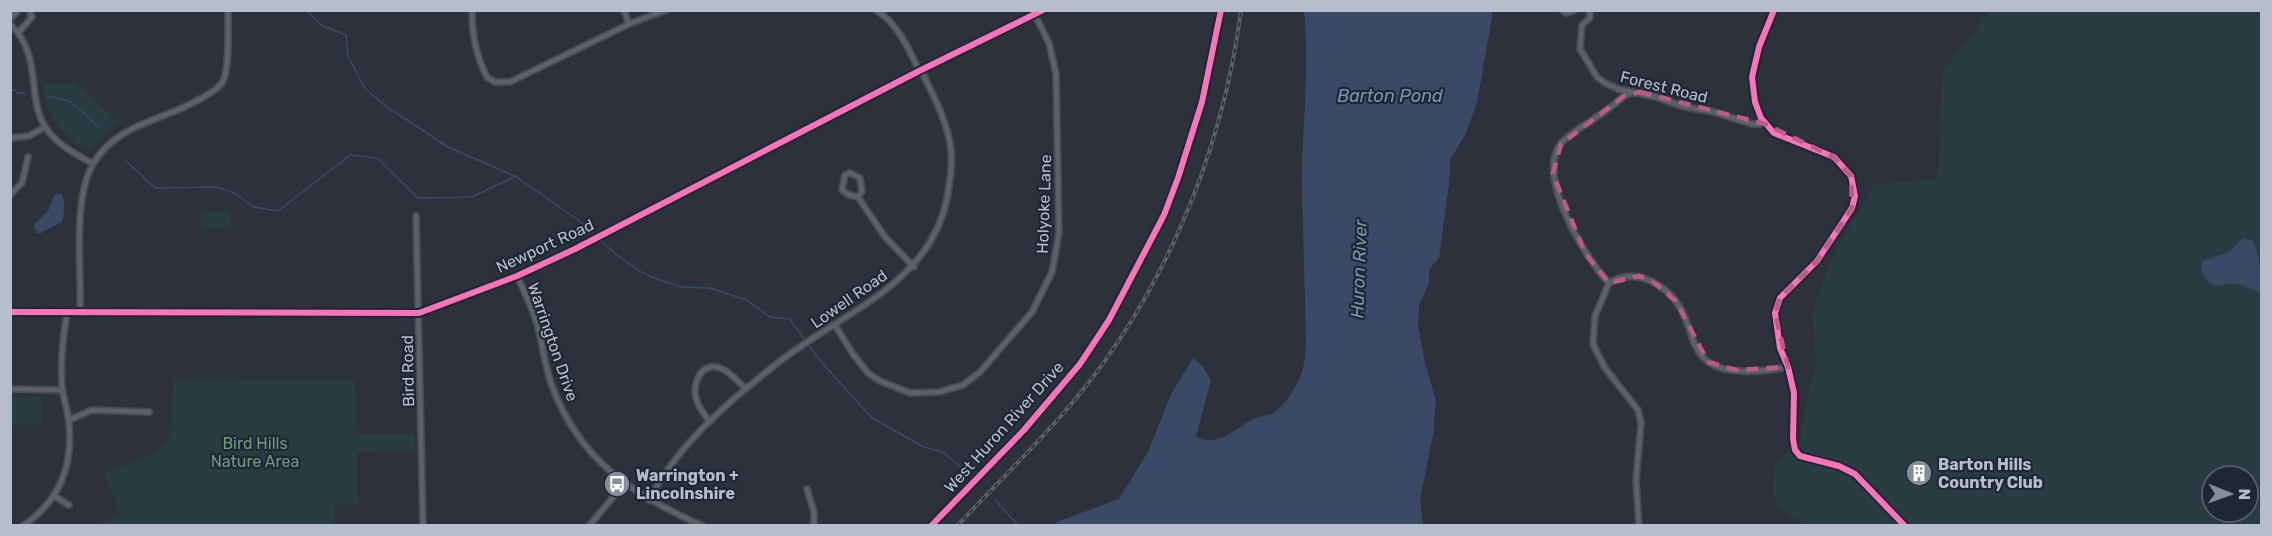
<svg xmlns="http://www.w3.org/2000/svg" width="2272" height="536" viewBox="0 0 2272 536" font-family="Rubik,sans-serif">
	<rect width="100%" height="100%" fill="#2c313b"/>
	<path fill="#293c41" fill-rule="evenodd" d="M1990,11H2261V525H1809C1772,506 1770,505 1775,463L1800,441L1806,404L1816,364L1812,313L1832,257L1874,184L1938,179L1942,73ZM2212,476H2248V512H2212Z
		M73,79L118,122L91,149L73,142V138C50,123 46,110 43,84H73Z
		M230,211L231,227L201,229L200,213Z
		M173,379L355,380L356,434H414V451L357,452L358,504H334V525H96L121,514L104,473L157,452L172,431Z
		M10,397H41V425H11Z"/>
	<path fill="#3a4a66" d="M1304,11H1493L1477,103L1466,133L1450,160L1449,184L1439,258L1429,269V283L1419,305L1418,326L1425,363L1436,401L1433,435L1420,499L1423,525H1056L1057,522L1119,499L1148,452L1171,394L1193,358L1202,366L1211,380L1196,437C1219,447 1233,430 1253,419C1259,416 1268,416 1275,412C1283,407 1298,385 1301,375C1309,351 1305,328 1305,303C1304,263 1303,224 1302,184C1302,126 1310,68 1304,11Z
		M55,194H61C66,200 64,214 62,222L41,233H37L34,228L35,224L48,211Z
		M2244,238L2253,241C2260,259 2262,273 2261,293C2254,290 2246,286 2238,284C2220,280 2214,297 2201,270L2203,261L2229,252Z"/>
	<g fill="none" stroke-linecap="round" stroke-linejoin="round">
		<path stroke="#3a4a66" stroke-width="1.5" d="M306,10L323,26L346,35L348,56L364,87L384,105L448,147L515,176L578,220L596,236
			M10,90H15L17,93H25
			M48,96L70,101L99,127
			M125,160L155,188L216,187L234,193L254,207L278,211L350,155L377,158L418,198L472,197L514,177
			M599,239L617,255L641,272L657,279L682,287L709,288L747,300L770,317L790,319L805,340
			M808,344L822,363L872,418L924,447L943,452L972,477
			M995,500L1019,526"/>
		<g stroke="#484c53" stroke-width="8">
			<path id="minor" d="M472,10C472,36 476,55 487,77L495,82H510L629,24L666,10
				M624,10L629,24
				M876,10C898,24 908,47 919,71
				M1562,10L1567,13L1575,10
				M1590,10V18L1582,25L1580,49L1597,77L1605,83L1618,89L1655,97L1685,107L1714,112L1752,124H1765
				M1774,10L1759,47L1752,77L1755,102L1761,118L1774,133L1834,157L1851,176L1855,196L1852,208L1817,261L1780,298L1775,313L1780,348L1788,367L1794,393L1793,439L1795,450L1800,456L1839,466L1855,474L1905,526
				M10,19L18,10
				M10,24C44,57 25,96 46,128C57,145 76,154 93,164
				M19,32L32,17L29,10
				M1633,92L1624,96C1615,104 1605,112 1595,118C1584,126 1570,133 1561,143C1535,176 1585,258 1609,283L1595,316L1593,344L1605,368L1638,410L1641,423L1636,481L1639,526
				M10,138L29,136L45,127
				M10,195L22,183L28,157
				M858,197L849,195L842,190L845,175L850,173L860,178L862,191L858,197L885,237L914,267
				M416,216L423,526
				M517,276C525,293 533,309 538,327C543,347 545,367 552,386C580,461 633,495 703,526
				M1609,283C1636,266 1668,285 1682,311C1691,328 1692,352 1710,363C1730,376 1766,371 1788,367
				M80,313C82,270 72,201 93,164C117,123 163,121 200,99C207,95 217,90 222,83C230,71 228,26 228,10
				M835,325L853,354L868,373L880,381L910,393L939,392L963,385L980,372L1032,312L1052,272L1059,233L1056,74L1049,43L1035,15
				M10,389L62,390
				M69,420L92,410L149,412
				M710,422C704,414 698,407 696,398C692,383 702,361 720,368C730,371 739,383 746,389
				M807,489L814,512V526
				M54,496L69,505
				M649,500C678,444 730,400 779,362C845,310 938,282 949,186C951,175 952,162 951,150C948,122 933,95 921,70
				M23,526C60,500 73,467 69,423C68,410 63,399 62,386C60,362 63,337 67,313
				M589,526L624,484"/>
		</g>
		<g stroke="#484c53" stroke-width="9">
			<path id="tertiary" d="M10,312L419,313L517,276L575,249L919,71L1043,10
				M931,526L1024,430L1080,364L1109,320L1164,215L1178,178L1202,102L1221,10"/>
		</g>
		<use href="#minor" stroke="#5c6069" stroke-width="4.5"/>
		<use href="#tertiary" stroke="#5c6069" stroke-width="6"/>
		<g stroke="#5b5f66" stroke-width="4">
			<path id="rail" d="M957,526C992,489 1027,454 1061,416C1159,305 1222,158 1241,10"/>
		</g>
		<use href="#rail" stroke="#1f2736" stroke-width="1.5" stroke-dasharray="4.5" stroke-linecap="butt"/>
		<g stroke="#1f2736" stroke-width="10">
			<path id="cycleway" d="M1774,10L1759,47L1752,77L1755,102L1761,118L1774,133L1834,157L1851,176L1855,196L1852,208L1817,261L1780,298L1775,313L1780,348L1788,367L1794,393L1793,439L1795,450L1800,456L1839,466L1855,474L1905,526
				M10,312L419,313L517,276L575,249L919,71L1043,10
				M931,526L1024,430L1080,364L1109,320L1164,215L1178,178L1202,102L1221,10"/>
		</g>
		<use href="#cycleway" stroke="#fb73b8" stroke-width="6"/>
	</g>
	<path fill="none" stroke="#be5a88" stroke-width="4.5" stroke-dasharray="12 8" stroke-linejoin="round" d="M1640,92L1765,124L1834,157L1851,176L1852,208L1817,261L1780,298L1775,313L1788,367L1736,370L1708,362L1676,301L1651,280L1639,276L1609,283L1585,253L1553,174L1561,144L1624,96Z"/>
	<defs>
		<g id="building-disc" transform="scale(1.35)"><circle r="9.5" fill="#868d99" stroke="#1f2736"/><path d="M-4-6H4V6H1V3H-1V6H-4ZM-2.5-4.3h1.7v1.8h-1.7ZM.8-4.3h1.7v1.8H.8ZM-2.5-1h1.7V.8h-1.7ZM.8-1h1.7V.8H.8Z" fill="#fff"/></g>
		<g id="bus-disc" transform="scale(1.35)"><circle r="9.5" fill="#868d99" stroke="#1f2736"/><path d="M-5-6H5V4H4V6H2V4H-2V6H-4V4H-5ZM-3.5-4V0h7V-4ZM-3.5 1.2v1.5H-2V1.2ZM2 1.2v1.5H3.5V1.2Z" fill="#fff"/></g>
	</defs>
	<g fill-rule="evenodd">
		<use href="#building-disc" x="1919" y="473"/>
		<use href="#bus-disc" x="617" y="484"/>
	</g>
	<g text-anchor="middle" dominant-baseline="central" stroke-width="4.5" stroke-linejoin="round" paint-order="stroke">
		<g font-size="16" fill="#b7becb" stroke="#1f2736">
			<text transform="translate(1664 87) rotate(14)">Forest Road</text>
			<text transform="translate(1044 204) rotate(-88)">Holyoke Lane</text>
			<text transform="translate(545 246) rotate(-25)">Newport Road</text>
			<text transform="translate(849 299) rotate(-35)">Lowell Road</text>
			<text transform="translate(553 342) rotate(71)">Warrington Drive</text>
			<text transform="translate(408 371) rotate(-91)">Bird Road</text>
			<text transform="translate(1004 427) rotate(-48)">West Huron River Drive</text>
		</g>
		<g font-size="16" fill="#6d9c7a" stroke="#1f2736">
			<text x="255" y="443">Bird Hills<tspan x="255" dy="18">Nature Area</tspan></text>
		</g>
		<g font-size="16" font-weight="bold" fill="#b7becb" stroke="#1f2736" text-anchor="start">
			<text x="1938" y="464">Barton Hills<tspan x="1938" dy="18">Country Club</tspan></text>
			<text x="636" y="475">Warrington +<tspan x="636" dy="18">Lincolnshire</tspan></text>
		</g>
		<g font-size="18" font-style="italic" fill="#7d92b2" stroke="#1f2736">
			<text x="1390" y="96">Barton Pond</text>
			<text transform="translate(1359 269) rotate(-88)">Huron River</text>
		</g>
	</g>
	<rect width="2272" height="536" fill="none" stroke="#b7becb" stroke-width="24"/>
	<g transform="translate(2230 494) rotate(91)"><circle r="28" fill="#1f2736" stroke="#5c6372" stroke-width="1.5"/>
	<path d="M0-4.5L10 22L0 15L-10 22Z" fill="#868d99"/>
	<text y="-9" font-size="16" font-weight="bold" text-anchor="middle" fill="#b7becb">N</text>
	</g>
</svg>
